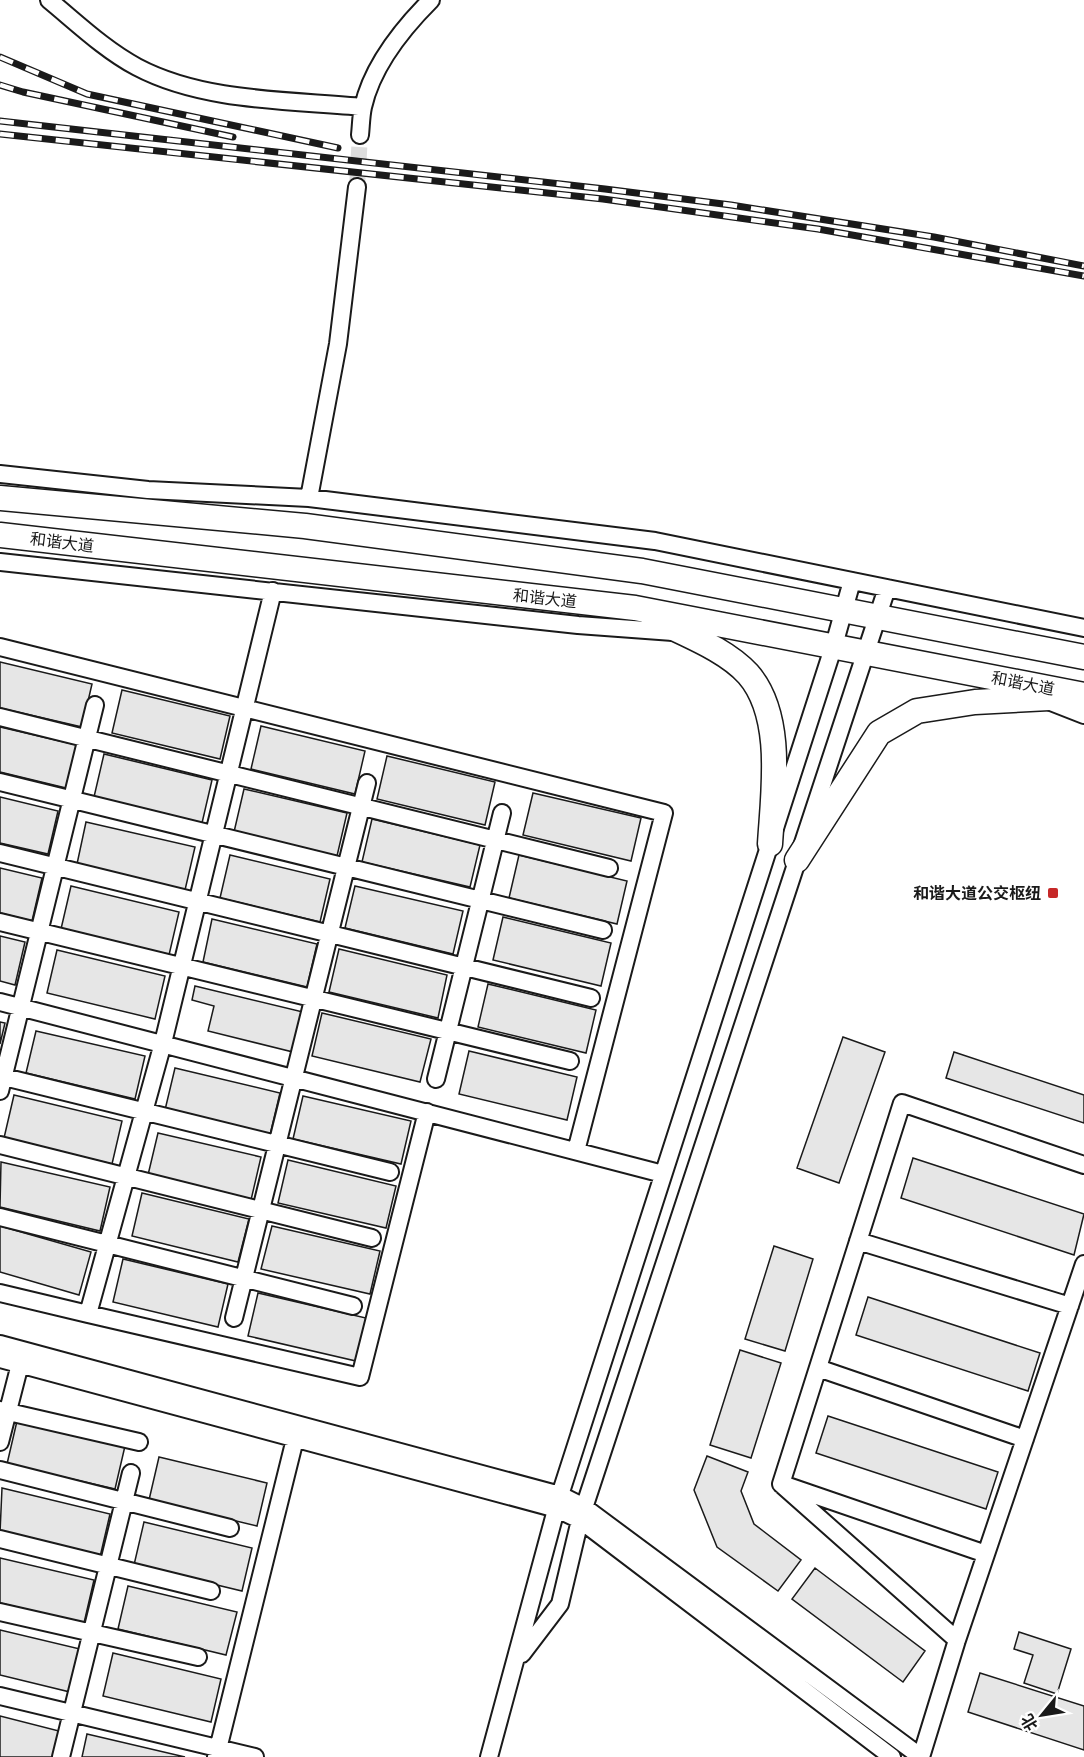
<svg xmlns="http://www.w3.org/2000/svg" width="1084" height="1757" viewBox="0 0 1084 1757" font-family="'Noto Sans','Noto Sans SC',sans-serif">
	<rect width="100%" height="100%" fill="#fff"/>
	<path fill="#e6e6e6" stroke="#1a1a1a" stroke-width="1.5" d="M0,662L92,684L82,727L0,708Z
		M122,690L230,716L220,759L112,733Z
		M261,726L365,751L355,794L251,769Z
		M0,727L77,745L66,788L0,772Z
		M104,754L212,780L202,823L94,797Z
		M387,756L495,782L485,825L377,799Z
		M244,789L347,813L337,856L234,832Z
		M533,793L641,818L631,861L523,835Z
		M0,797L58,811L48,854L0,843Z
		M372,819L480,845L470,887L362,862Z
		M86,822L195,847L185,890L77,864Z
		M230,855L330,879L320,922L220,898Z
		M519,855L627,881L617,924L509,898Z
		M0,868L42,878L32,921L0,913Z
		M71,886L179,912L169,955L61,929Z
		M355,886L463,911L453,954L345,928Z
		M503,917L611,943L601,986L493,960Z
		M212,919L317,944L307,987L203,962Z
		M0,936L25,942L15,985L0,981Z
		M339,949L447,975L438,1018L329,992Z
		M57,950L165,976L155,1019L47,993Z
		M488,984L596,1010L586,1053L478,1027Z
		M195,986L303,1012L293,1052L208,1031L214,1006L192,1000Z
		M322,1013L431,1039L420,1082L312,1056Z
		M0,1022L5,1023L0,1044Z
		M36,1031L145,1056L135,1099L26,1073Z
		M843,1037L885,1052L839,1183L797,1168Z
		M469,1051L577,1077L567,1120L459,1094Z
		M954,1052L1084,1095V1123L946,1078Z
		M175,1068L280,1093L270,1135L165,1110Z
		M14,1095L122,1121L112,1164L4,1138Z
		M303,1096L411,1121L401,1164L293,1139Z
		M158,1133L261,1157L251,1200L148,1175Z
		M913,1158L1084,1214L1074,1255L901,1198Z
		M288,1160L396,1186L386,1228L278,1203Z
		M1,1162L110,1187L100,1231L0,1207Z
		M142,1193L249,1219L238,1262L132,1236Z
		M0,1226L91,1252L79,1295L0,1272Z
		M272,1226L380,1251L370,1294L261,1269Z
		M774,1246L813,1259L785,1351L745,1339Z
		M123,1259L228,1284L218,1327L113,1302Z
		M258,1293L366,1318L356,1361L248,1336Z
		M868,1297L1040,1353L1028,1391L856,1335Z
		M740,1350L781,1363L751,1458L710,1445Z
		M828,1416L998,1472L986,1509L816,1453Z
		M17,1421L125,1446L115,1489L7,1464Z
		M707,1456L748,1472L741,1491L754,1524L801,1560L778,1591L717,1547L694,1490Z
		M159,1457L267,1483L257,1526L149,1500Z
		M2,1488L110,1514L100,1557L0,1533Z
		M144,1522L252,1548L242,1591L134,1565Z
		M0,1558L94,1580L84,1623L0,1603Z
		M815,1568L925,1651L903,1682L792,1599Z
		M128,1586L237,1612L226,1655L118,1629Z
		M0,1630L80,1649L70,1692L0,1675Z
		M1019,1632L1071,1649L1057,1694L1024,1683L1033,1655L1014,1649Z
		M113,1653L221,1679L211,1722L103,1696Z
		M980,1673L1084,1706V1750L968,1712Z
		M0,1716L59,1731L53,1757H0Z
		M87,1734L185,1757H82Z"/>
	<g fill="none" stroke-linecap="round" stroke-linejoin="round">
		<path stroke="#ddd" stroke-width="16" stroke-dasharray="16 8" stroke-linecap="butt" d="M357,187L360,135"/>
		<g stroke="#1a1a1a" stroke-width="20">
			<path id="minor" d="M49,0C77,23 105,50 137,67C203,102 289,100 363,107
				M360,135C361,126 361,116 363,107C372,67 403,28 431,0
				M0,474L148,490L309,498L655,541L1084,628
				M309,498L338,344L357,187
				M0,562L578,625L673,632
				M0,647L664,813L576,1151
				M1038,697L1084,715
				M0,717L609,868
				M0,782L603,930
				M0,853L591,998
				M0,922L570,1061
				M0,1002L663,1174
				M0,1076L390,1172
				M436,1079L502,813
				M0,1091L95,705
				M0,1145L372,1238
				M0,1217L353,1306
				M858,1241L1070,1306
				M0,1293L88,1314L163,1043L273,591
				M88,1314L360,1377L427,1112
				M234,1318L367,783
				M0,1344L560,1495L584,1507L921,1757
				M0,1359L557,1509L580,1520L892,1757
				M818,1368L1025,1439
				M0,1410L139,1442
				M0,1442L20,1364
				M0,1470L230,1528
				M781,1484L902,1103L1084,1165
				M781,1484L957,1640
				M788,1486L986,1554
				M0,1539L211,1591
				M0,1612L198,1657
				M522,1654L560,1604L580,1520L887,588
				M0,1696L255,1757
				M61,1757L131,1473
				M216,1757L295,1439
				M489,1757L560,1495L834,645L852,581
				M921,1757L957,1640L1084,1264"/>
		</g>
		<g stroke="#1a1a1a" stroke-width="27">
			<path id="highway" d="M0,498L305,526L642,571L1084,657
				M0,535L635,608L1084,695
				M653,618C683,634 724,648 748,674C785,716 773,793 770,844
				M797,860L879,733L917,711L975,702L1049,698"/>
		</g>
		<use href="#minor" stroke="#fff" stroke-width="16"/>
		<use href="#highway" stroke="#fff" stroke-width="24"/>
		<g stroke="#1a1a1a" stroke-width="7">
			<path id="rail" d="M0,57L87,94L338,148
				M0,85L23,92L233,137
				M0,121L605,189L731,205L934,237L1084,266
				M0,134L603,199L818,229L1084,276"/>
		</g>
		<use href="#rail" stroke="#fff" stroke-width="4.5" stroke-dasharray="14" stroke-linecap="butt"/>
	</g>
	<rect fill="#c62828" stroke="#fff" stroke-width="2" x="1047" y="887" width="12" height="12" rx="3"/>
	<g text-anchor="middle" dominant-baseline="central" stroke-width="4.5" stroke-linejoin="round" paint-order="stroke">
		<g font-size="16" fill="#1a1a1a" stroke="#fff">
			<text transform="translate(62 542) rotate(7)">和谐大道</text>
			<text transform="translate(545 598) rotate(6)">和谐大道</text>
			<text transform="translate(1023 683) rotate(11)">和谐大道</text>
		</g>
		<g font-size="16" font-weight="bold" fill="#1a1a1a" stroke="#fff" text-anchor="end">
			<text x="1041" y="893">和谐大道公交枢纽</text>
		</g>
	</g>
	<g transform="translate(1042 1715) rotate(240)" stroke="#ffffff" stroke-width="4.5" paint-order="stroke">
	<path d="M0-4.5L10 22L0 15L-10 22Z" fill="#1a1a1a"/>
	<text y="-9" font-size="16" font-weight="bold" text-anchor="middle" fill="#1a1a1a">北</text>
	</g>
</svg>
